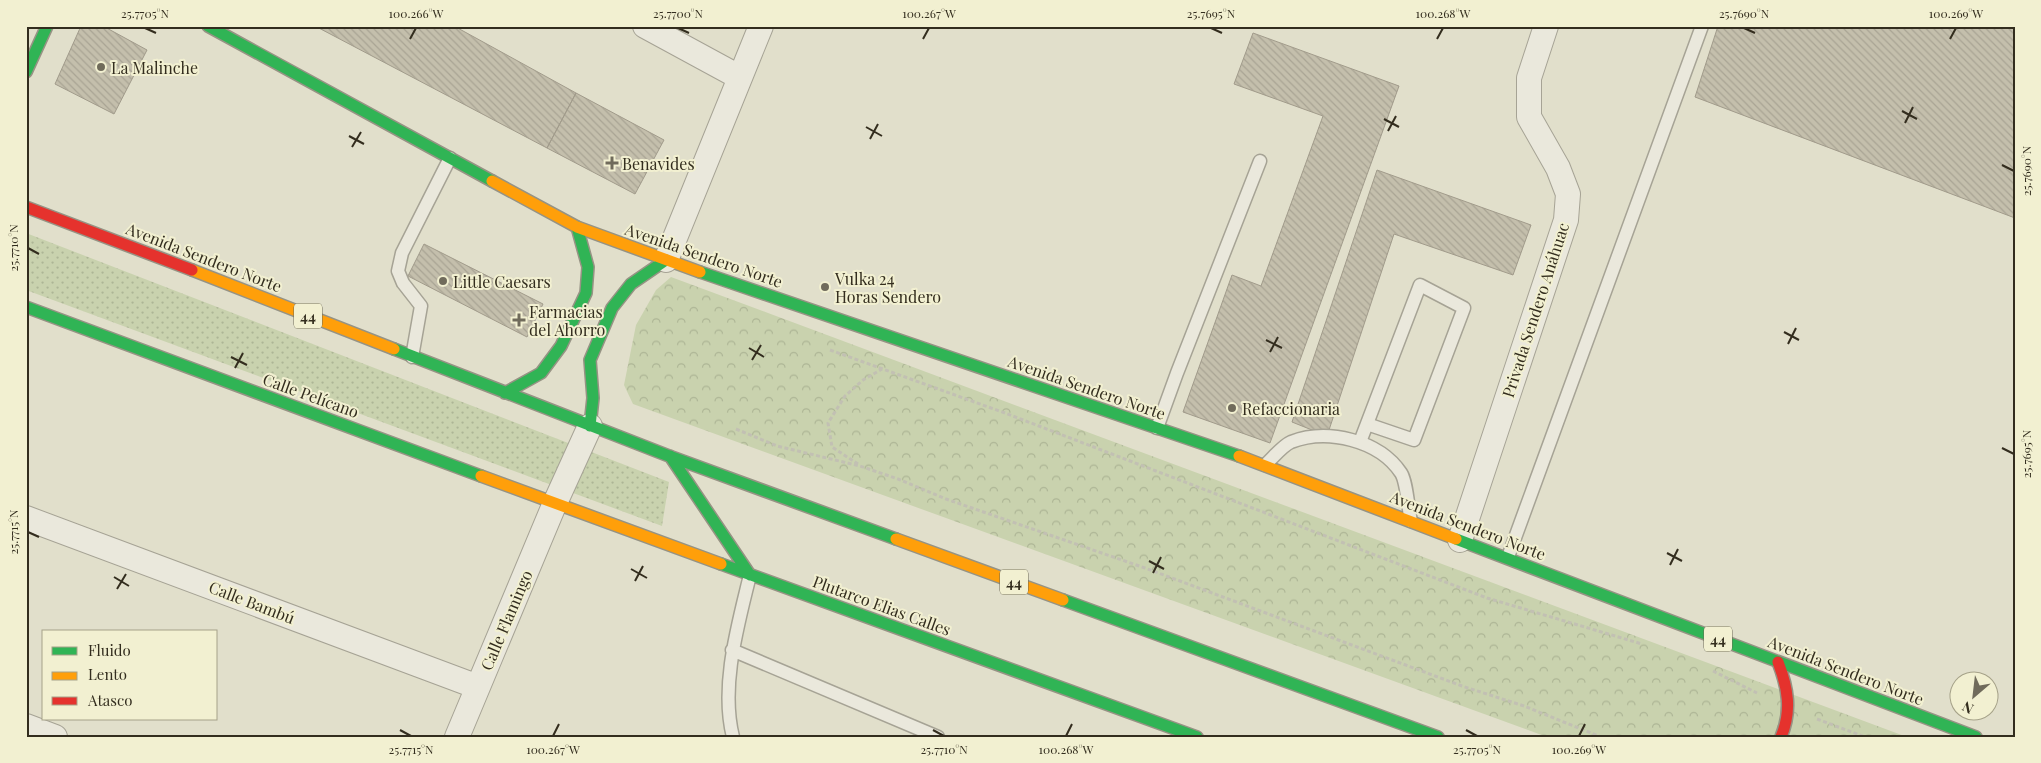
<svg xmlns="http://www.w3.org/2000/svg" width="2041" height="763" viewBox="0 0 2041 763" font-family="'Playfair Display',serif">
	<defs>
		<pattern id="grass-dots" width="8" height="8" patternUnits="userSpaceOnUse" patternTransform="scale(1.25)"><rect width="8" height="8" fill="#c9d2ae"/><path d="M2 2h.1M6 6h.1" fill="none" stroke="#adb595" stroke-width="1.8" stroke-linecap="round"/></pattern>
		<pattern id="forest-crowns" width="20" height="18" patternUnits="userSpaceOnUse" patternTransform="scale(1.25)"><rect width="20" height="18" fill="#c9d2ae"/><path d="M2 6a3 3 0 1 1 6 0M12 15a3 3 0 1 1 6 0" fill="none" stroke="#adb595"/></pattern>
		<pattern id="building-back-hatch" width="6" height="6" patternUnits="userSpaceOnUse" patternTransform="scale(1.25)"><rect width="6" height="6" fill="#c4bfac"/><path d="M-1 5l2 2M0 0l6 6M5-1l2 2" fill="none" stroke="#a9a494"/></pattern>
	</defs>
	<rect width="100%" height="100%" fill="#e1dfcb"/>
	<path fill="url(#grass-dots)" d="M26,233L669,482L662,526L26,290Z"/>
	<path fill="url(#forest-crowns)" d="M671,277L1907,737H1547L633,404L624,385L636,325L656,290Z"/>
	<path fill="url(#building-back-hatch)" stroke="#a19b8b" d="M81,26H103L147,50L114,114L55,84Z
		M315,26H454L576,93L547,148Z
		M1718,26H2015V218L1695,97Z
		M1253,33L1399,86L1270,443L1183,412L1232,275L1261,286L1323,116L1234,84Z
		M576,93L664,140L635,194L547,148Z
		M1377,170L1531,225L1513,275L1394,234L1327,436L1292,422Z
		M424,244L543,304L527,337L408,276Z"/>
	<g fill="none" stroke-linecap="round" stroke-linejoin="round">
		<g stroke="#a6a395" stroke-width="15">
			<path id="lane" d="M412,357L421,306L403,283L398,271L402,253L450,158
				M1157,428L1177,373L1260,161
				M1360,442L1420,285L1464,308L1414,440L1367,424
				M1265,465C1273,458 1282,446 1291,442C1327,428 1379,440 1401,473C1407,482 1408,509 1411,521
				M1508,557L1702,26
				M732,650L938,737
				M733,737C720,686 738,625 750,575"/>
		</g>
		<g stroke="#a6a395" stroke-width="26">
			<path id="street" d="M645,26L739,77
				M666,260L761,26
				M26,518L478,687
				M1460,540L1566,220L1568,194L1558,168L1529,117V78L1546,26
				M26,726L55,737
				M457,737L555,503L590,426"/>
		</g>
		<g stroke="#969384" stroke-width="14">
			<path id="fast" d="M208,26L492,181
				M26,72L47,26
				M700,272L1239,456
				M26,307L481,476
				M394,349L669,456L896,539
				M505,393L541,373L561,346L586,293L588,267L577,227
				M590,426L593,398L590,360L612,308L631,284L666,260
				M670,456L750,575
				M1456,539L1976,737
				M721,564L1197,737
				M1063,600L1438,737"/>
		</g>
		<g stroke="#969384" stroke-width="14">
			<path id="slow" d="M492,181L577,227L700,272
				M192,270L394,349
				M1239,456L1456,539
				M481,476L721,564
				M896,539L1063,600"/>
		</g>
		<g stroke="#969384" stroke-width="14">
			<path id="jam" d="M26,207L192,270
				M1778,662C1788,688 1792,711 1781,737"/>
		</g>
		<path stroke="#c2c0b3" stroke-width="3" stroke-dasharray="4 2.5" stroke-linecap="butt" d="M830,350L1005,413L1487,598L1642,644
			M736,429L777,446L860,466L898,479L946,499L1145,568L1462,686L1524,706L1601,737
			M858,464L832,447L828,423L845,396L863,380L882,369
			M1713,671L1757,693
			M1817,719L1865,737"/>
		<use href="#lane" stroke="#eae8dc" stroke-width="12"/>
		<use href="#street" stroke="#eae8dc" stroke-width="24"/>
		<use href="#fast" stroke="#30b455" stroke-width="11"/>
		<use href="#slow" stroke="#ff9f0a" stroke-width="11"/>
		<use href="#jam" stroke="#e5322d" stroke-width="11"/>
	</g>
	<path fill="none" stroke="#332d1e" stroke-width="2" d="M145,28L156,33M678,28L689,33M1211,28L1222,33M1744,28L1755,33M410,39L416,28M923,39L929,28M1437,39L1443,28M1950,39L1956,28M1902,111L1917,119M1384,119L1399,127M1905,123L1913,107M866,127L882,136M1388,131L1396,116M349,136L364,144M870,139L878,124M352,147L361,132M2002,165L2014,171M28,248L39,254M1784,332L1799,340M1266,340L1282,348M1788,344L1796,328M749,348L764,357M1270,352L1278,337M231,357L247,365M752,360L761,345M235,368L243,353M2002,448L2014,454M28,532L39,537M1667,553L1682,561M1149,561L1164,569M1670,565L1678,549M631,569L647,578M1153,573L1161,557M114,577L129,586M635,581L643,566M117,589L126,574M400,730L411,736M933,730L944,736M1466,730L1477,736M553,736L559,724M1066,736L1072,724M1579,736L1585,724"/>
	<g fill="#706b5b" stroke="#f2f0d1" stroke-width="2">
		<circle cx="101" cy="67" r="5"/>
		<path d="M609.5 155.5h5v5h5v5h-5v5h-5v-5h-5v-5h5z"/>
		<circle cx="443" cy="281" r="5"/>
		<circle cx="825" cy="287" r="5"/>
		<path d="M516.5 312.5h5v5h5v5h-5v5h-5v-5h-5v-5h5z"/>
		<circle cx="1232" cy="408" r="5"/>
	</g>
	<g text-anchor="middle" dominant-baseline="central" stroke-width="4" stroke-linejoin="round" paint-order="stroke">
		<g fill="#f2f0d1" stroke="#6c6854" stroke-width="1">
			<rect x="294" y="303.5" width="28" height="25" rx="4"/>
			<rect x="1000" y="569.5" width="28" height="25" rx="4"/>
			<rect x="1704" y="626.5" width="28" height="25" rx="4"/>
		</g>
		<g font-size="15" font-weight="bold" fill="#332d1e">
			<text x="308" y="316">44</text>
			<text x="1014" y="582">44</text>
			<text x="1718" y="639">44</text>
		</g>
		<g font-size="16" fill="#332d1e" stroke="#f2f0d1" text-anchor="start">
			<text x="111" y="67">La Malinche</text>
			<text x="622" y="163">Benavides</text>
			<text x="835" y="278">Vulka 24<tspan x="835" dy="18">Horas Sendero</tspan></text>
			<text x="453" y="281">Little Caesars</text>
			<text x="529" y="311">Farmacias<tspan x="529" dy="18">del Ahorro</tspan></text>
			<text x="1242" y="408">Refaccionaria</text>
		</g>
		<g font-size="16" fill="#332d1e" stroke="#f2f0d1">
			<text transform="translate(704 255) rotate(19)">Avenida Sendero Norte</text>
			<text transform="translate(204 257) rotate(21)">Avenida Sendero Norte</text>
			<text transform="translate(1535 310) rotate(-72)">Privada Sendero Anáhuac</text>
			<text transform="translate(1087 387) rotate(19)">Avenida Sendero Norte</text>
			<text transform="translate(311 395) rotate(20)">Calle Pelícano</text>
			<text transform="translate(1468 525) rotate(21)">Avenida Sendero Norte</text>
			<text transform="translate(252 602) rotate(21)">Calle Bambú</text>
			<text transform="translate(882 605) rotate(20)">Plutarco Elias Calles</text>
			<text transform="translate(506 620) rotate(-67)">Calle Flamingo</text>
			<text transform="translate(1846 670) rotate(21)">Avenida Sendero Norte</text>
		</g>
	</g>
	<rect width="2041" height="763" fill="none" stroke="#f2f0d1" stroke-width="55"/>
	<rect x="42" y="630" width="175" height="90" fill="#f2f0d1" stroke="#a6a289"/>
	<rect x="52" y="647" width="25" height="8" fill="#30b455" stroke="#a6a289"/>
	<text x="88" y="656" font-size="15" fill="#332d1e">Fluido</text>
	<rect x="52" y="672" width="25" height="8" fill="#ff9f0a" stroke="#a6a289"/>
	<text x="88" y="680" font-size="15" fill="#332d1e">Lento</text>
	<rect x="52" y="697" width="25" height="8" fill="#e5322d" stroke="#a6a289"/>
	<text x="88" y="706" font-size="15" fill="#332d1e">Atasco</text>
	<g transform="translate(1974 696) rotate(208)"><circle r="24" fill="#f2f0d1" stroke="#a6a289"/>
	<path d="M0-4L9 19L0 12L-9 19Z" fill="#706b5b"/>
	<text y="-8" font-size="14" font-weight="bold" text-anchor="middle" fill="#332d1e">N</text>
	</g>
	<rect x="28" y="28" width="1986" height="708" fill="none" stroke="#332d1e" stroke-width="2"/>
	<g font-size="12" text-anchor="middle" fill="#332d1e">
		<text x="145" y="18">25.7705°N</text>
		<text x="416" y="18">100.266°W</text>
		<text x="678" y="18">25.7700°N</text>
		<text x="929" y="18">100.267°W</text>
		<text x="1211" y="18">25.7695°N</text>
		<text x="1443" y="18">100.268°W</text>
		<text x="1744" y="18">25.7690°N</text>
		<text x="1956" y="18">100.269°W</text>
		<text transform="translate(2027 171) rotate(-90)" y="4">25.7690°N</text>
		<text transform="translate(14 248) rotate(-90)" y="4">25.7710°N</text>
		<text transform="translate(2027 454) rotate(-90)" y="4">25.7695°N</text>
		<text transform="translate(14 532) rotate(-90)" y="4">25.7715°N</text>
		<text x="411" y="754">25.7715°N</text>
		<text x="553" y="754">100.267°W</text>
		<text x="944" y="754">25.7710°N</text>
		<text x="1066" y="754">100.268°W</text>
		<text x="1477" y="754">25.7705°N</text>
		<text x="1579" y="754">100.269°W</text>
	</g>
</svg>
